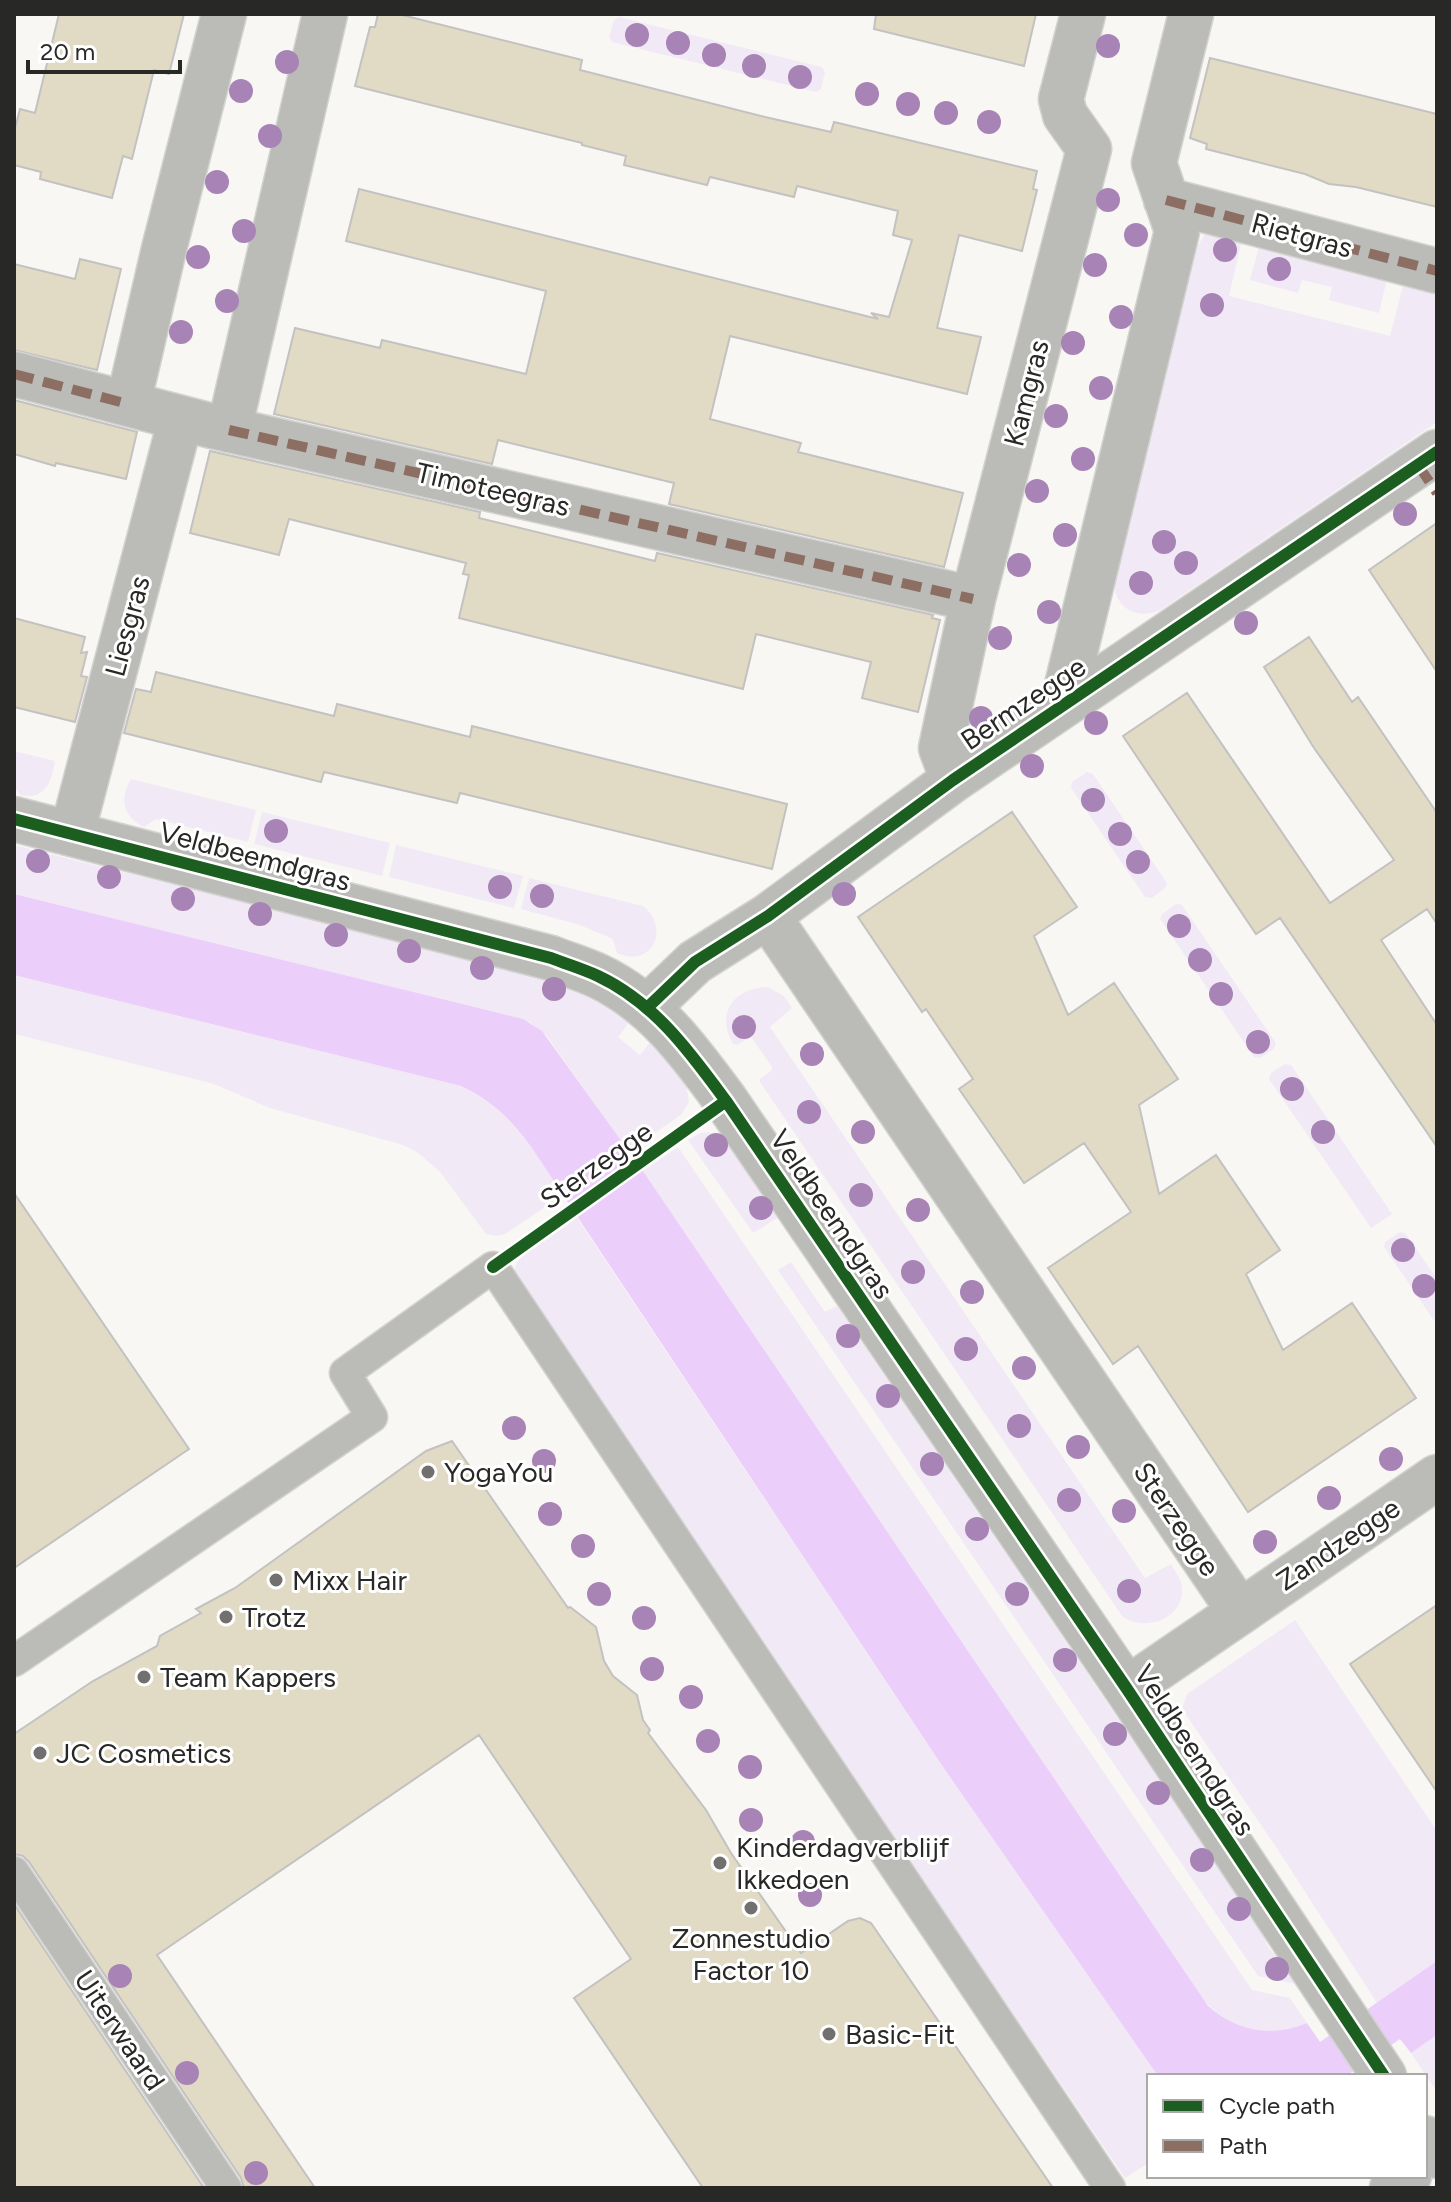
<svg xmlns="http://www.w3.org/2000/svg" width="1451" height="2202" viewBox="0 0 1451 2202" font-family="Figtree,sans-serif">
	<rect width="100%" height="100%" fill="#f8f7f4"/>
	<path fill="#f2e9f6" d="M619,17L822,67L825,72L821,89L816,92L612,42L609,37L614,20Z
		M1244,231L1229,296L1390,336L1407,270L1437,278V422L1162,609C1138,622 1113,608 1114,580L1196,248L1206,233Z
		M1262,235L1390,266L1379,313L1329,300L1332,287L1302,280L1298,293L1250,280Z
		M14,751L55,761C52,782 44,801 20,795L14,787Z
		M1087,772L1093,774L1167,883L1165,888L1152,898L1145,897L1071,788L1072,782Z
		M131,779L256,810L248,842L156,819L144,827C123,817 119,798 131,779Z
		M262,812L390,843L382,876L254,844Z
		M14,845L552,979L582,990L631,1020L618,1037L640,1055L652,1040L686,1083L689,1102L681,1115L628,1151L546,1035L529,1022L14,894Z
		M396,845L523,876L514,908L389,877Z
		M529,878L643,906C671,928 652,969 617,953L613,939L580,925L521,909Z
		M1176,904L1182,905L1276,1043L1274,1049L1260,1058L1254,1057L1160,919L1162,914Z
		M14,975L461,1086C513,1110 532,1149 563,1195L505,1234L497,1236L486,1234L440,1172L417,1152L403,1145L270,1108L214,1084L14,1034Z
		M768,987L784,996L792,1008L770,1027L1145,1578L1171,1564C1175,1571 1181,1579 1182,1587C1185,1619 1145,1633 1122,1616L760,1082V1079L772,1070V1067L751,1037L737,1045L733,1044C715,1013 734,988 768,987Z
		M1285,1064L1291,1065L1392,1214L1371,1228L1269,1079L1271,1073Z
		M709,1132L725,1140L777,1218L753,1233L688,1140L701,1133Z
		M678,1147L1252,1990L1290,1998L1307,2023C1265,2041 1226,2028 1197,1993L643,1171Z
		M576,1216L943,1767L1158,2076H1149V2166L1147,2164L1125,2178L515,1282C506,1253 556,1230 576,1216Z
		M1400,1232L1406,1234L1437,1279V1325L1384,1247L1385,1242Z
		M791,1262L825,1312L837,1306L1260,1927L1267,1945L1296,1984L1258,1976L778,1270Z
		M1295,1620L1437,1831V1961L1377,2003L1276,1847L1182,1709L1187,1694Z
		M1437,2035V2092L1411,2053Z"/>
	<path fill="#eccefa" d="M14,894L523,1019L542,1031L643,1171L1208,2006C1237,2031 1271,2038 1307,2023L1320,2042L1437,1961V2035L1411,2053L1400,2039L1346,2076H1158L943,1767L563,1195C532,1149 513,1110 461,1086L14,975Z"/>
	<path fill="#e1dbc6" stroke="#c3c2c0" stroke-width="2" d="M59,14H184L169,74L154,70L132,159L123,156L112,198L40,179L41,172L14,165V132L20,109L35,113Z
		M378,14H398L582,60L580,70L765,117L831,132L834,122L1037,171L1033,189L1037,190L1022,251L959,235L937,328L981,337L967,394L730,336L710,419L801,443L798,452L963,493L944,567L669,504L674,483L498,440L492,464L274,414L295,328L380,348L382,340L526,374L546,291L346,241L359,189L878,319L871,313L889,317L912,240L893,235L898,211L797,186L794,197L710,177L707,185L624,165L626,156L582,145V143L355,86L370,27H375Z
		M876,14H1036L1024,66L874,29Z
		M1210,58L1437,114V207L1356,187L1329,184L1305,174L1206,149L1207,144L1190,138Z
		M80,259L121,269L97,370L14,350V264L75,279Z
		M14,400L137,432L126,479L56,463L55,466L14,454Z
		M210,451L480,512L479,518L655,561L657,553L933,615L932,618L940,620L918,712L862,698L871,662L756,634L743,689L459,618L469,575L463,574L466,563L289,519L279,555L190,533Z
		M1437,523V672L1369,570Z
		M14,618L85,637L81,653L87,652L81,676L87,677L75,722L14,707Z
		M1309,637L1352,702L1358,697L1437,813V924L1427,909L1381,940L1437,1025V1147L1280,918L1256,934L1123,736L1187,693L1330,903L1394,860L1314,748L1264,667Z
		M156,672L334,716L337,704L470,737L472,726L787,804L772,869L460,793L457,803L324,772L321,782L124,733L136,689L151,692Z
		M1012,812L1077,907L1034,936L1068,1015L1114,983L1178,1079L1139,1105L1159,1194L1216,1155L1280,1250L1246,1274L1283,1350L1352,1303L1416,1398L1248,1512L1138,1346L1113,1364L1048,1268L1131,1212L1084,1143L1024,1183L959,1089L973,1079L926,1009L922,1012L858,917Z
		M14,1193L189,1449L14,1568Z
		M452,1441L568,1608L570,1607L596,1627L604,1661L613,1676L637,1695L643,1720L650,1730L648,1733L706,1810L731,1853L801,1953L848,1921L860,1918L871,1923L1053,2188H703L574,1998L631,1959L479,1735L157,1955L315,2188H244L241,2178L29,1862L23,1856L14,1854V1734L93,1681L157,1646L160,1636L201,1613L196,1609L235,1588L426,1451Z
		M1437,1605V1792L1350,1664Z
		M14,1904L204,2188H14Z"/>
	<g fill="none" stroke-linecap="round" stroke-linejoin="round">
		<g stroke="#d2d2d0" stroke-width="33">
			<path id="lane" d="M14,1661L372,1417L345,1373L493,1267L1110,2188
				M14,1872L226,2188"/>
		</g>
		<g stroke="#d2d2d0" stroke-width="47">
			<path id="street" d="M1166,200L1437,271
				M14,374L208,425L973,599
				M128,404L164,249L224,14
				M229,430L325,14
				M1062,706L1177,231L1154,163L1191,14
				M953,780L941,748L973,599L1089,149L1065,115L1061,99L1083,14
				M14,819L551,958C566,964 583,969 598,976C655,1003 690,1052 726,1101L1127,1689L1384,2076
				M72,833L181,418
				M768,916L1240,1612L1127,1689
				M647,1008L695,962L768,916L953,780L1437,452
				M1240,1612L1437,1477
				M1425,2138L1437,2156"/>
		</g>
		<g stroke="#d2d2d0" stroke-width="47">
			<path id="secondary" d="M1392,2188L1409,2176"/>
		</g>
		<use href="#lane" stroke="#bbbbb8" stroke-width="30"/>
		<use href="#street" stroke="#bbbbb8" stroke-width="44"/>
		<use href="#secondary" stroke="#bab9b8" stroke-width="44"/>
		<path stroke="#8d6e63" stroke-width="10" stroke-dasharray="20 10" stroke-linecap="butt" d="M1166,200L1437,271
			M14,374L128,404
			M229,430L973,599
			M1418,465L1437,493"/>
		<g stroke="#fff" stroke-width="17">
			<path id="cycleway" d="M14,819L551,958C566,964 583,969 598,976C655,1003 690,1052 726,1101L1127,1689L1384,2076
				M647,1008L695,962L768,916L953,780L1437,452
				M493,1267L726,1101"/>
		</g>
		<use href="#cycleway" stroke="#1b5e20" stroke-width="12"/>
	</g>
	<g fill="#a883b5">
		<circle cx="637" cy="35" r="12"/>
		<circle cx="678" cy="43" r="12"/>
		<circle cx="1108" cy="46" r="12"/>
		<circle cx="714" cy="55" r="12"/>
		<circle cx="287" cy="62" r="12"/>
		<circle cx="754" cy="66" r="12"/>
		<circle cx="800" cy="77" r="12"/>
		<circle cx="241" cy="91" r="12"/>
		<circle cx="867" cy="94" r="12"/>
		<circle cx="908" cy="104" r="12"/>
		<circle cx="946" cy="113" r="12"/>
		<circle cx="989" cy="122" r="12"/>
		<circle cx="270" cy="136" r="12"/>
		<circle cx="217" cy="182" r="12"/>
		<circle cx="1108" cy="200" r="12"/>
		<circle cx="244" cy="231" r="12"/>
		<circle cx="1136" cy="235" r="12"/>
		<circle cx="1225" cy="250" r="12"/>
		<circle cx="198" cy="257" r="12"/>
		<circle cx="1095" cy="265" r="12"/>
		<circle cx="1279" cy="269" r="12"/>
		<circle cx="227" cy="301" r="12"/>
		<circle cx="1212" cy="305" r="12"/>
		<circle cx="1121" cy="317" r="12"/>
		<circle cx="181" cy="332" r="12"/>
		<circle cx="1073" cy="343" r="12"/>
		<circle cx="1101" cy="388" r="12"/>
		<circle cx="1056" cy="416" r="12"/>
		<circle cx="1083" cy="459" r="12"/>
		<circle cx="1037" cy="491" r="12"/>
		<circle cx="1405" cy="514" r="12"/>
		<circle cx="1065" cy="535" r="12"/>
		<circle cx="1164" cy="542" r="12"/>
		<circle cx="1186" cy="563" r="12"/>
		<circle cx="1019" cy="565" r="12"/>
		<circle cx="1141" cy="583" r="12"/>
		<circle cx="1049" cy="612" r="12"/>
		<circle cx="1246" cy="623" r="12"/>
		<circle cx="1000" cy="638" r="12"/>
		<circle cx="981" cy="718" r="12"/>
		<circle cx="1096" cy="723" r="12"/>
		<circle cx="1032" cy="766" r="12"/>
		<circle cx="1093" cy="800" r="12"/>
		<circle cx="276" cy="831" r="12"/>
		<circle cx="1120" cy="834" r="12"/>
		<circle cx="38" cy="861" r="12"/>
		<circle cx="1138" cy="862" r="12"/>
		<circle cx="109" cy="877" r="12"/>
		<circle cx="500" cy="887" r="12"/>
		<circle cx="844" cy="894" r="12"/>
		<circle cx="542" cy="896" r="12"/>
		<circle cx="183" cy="899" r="12"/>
		<circle cx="260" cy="914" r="12"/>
		<circle cx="1179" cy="926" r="12"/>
		<circle cx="336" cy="935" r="12"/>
		<circle cx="409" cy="951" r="12"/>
		<circle cx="1200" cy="960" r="12"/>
		<circle cx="482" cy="968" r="12"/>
		<circle cx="554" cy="989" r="12"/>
		<circle cx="1221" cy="994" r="12"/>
		<circle cx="744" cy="1027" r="12"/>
		<circle cx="1258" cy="1042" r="12"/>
		<circle cx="812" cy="1054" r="12"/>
		<circle cx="1292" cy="1089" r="12"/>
		<circle cx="809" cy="1112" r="12"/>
		<circle cx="863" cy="1132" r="12"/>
		<circle cx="1323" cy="1132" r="12"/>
		<circle cx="716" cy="1145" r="12"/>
		<circle cx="861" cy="1195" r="12"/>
		<circle cx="761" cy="1208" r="12"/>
		<circle cx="918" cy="1210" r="12"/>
		<circle cx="1403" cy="1250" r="12"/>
		<circle cx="913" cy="1272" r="12"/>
		<circle cx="1424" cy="1286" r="12"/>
		<circle cx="972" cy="1292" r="12"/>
		<circle cx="848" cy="1336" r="12"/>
		<circle cx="966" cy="1349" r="12"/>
		<circle cx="1024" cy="1368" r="12"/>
		<circle cx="888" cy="1396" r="12"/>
		<circle cx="1019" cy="1426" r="12"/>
		<circle cx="514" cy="1428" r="12"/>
		<circle cx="1078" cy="1447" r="12"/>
		<circle cx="1391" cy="1459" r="12"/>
		<circle cx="544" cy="1461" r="12"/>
		<circle cx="932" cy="1464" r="12"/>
		<circle cx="1329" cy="1498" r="12"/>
		<circle cx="1069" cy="1500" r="12"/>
		<circle cx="1124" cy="1511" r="12"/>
		<circle cx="550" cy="1514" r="12"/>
		<circle cx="977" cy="1529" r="12"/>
		<circle cx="1265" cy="1542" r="12"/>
		<circle cx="583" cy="1546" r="12"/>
		<circle cx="1129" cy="1591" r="12"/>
		<circle cx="599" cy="1594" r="12"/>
		<circle cx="1017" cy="1594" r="12"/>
		<circle cx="644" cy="1618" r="12"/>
		<circle cx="1065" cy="1660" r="12"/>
		<circle cx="652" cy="1669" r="12"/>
		<circle cx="691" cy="1697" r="12"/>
		<circle cx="1115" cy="1734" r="12"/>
		<circle cx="708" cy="1741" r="12"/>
		<circle cx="750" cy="1767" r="12"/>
		<circle cx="1158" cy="1793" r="12"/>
		<circle cx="751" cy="1820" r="12"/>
		<circle cx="803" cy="1842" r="12"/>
		<circle cx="1202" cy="1860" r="12"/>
		<circle cx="810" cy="1895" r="12"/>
		<circle cx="1239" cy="1909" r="12"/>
		<circle cx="1277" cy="1969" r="12"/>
		<circle cx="120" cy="1976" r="12"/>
		<circle cx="187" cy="2073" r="12"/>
		<circle cx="256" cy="2173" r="12"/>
	</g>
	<g fill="#71706e" stroke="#fff" stroke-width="3">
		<circle cx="428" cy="1472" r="8"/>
		<circle cx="276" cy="1580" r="8"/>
		<circle cx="226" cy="1617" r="8"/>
		<circle cx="144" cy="1677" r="8"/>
		<circle cx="40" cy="1753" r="8"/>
		<circle cx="720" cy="1863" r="8"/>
		<circle cx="751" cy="1908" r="8"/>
		<circle cx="829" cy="2034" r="8"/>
	</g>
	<g text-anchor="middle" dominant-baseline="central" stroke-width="6" stroke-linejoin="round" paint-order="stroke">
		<g font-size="28" fill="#282826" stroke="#fff">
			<text transform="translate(1302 235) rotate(15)">Rietgras</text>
			<text transform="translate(1026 393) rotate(-76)">Kamgras</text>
			<text transform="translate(493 489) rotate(13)">Timoteegras</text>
			<text transform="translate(127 626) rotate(-75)">Liesgras</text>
			<text transform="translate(1023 703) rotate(-34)">Bermzegge</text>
			<text transform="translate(255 856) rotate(15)">Veldbeemdgras</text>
			<text transform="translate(596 1165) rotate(-35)">Sterzegge</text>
			<text transform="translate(832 1214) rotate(56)">Veldbeemdgras</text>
			<text transform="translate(1177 1519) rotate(56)">Sterzegge</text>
			<text transform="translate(1338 1544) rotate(-34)">Zandzegge</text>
			<text transform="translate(1195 1750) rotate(57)">Veldbeemdgras</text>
			<text transform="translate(120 2030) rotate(56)">Uiterwaard</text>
		</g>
		<g font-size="28" fill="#282826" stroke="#fff" text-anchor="start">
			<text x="444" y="1472">YogaYou</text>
			<text x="292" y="1580">Mixx Hair</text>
			<text x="242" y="1617">Trotz</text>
			<text x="160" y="1677">Team Kappers</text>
			<text x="56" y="1753">JC Cosmetics</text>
			<text x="736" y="1847">Kinderdagverblijf<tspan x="736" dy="32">Ikkedoen</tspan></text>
			<text x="751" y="1938" text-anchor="middle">Zonnestudio<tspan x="751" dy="32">Factor 10</tspan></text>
			<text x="845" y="2034">Basic-Fit</text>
		</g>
	</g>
	<rect width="1451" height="2202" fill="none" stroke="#282826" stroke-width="32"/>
	<rect x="1147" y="2074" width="280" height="104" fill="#ffffff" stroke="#a9a9a8" stroke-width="2"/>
	<rect x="1163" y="2100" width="40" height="12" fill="#1b5e20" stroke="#a9a9a8" stroke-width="2"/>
	<text x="1219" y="2114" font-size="24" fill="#282826">Cycle path</text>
	<rect x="1163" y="2140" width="40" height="12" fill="#8d6e63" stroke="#a9a9a8" stroke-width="2"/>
	<text x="1219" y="2154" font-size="24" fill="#282826">Path</text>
	<path d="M28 60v12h152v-12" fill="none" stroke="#282826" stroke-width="4"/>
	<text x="40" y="60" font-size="24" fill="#282826" stroke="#ffffff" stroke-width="6" paint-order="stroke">20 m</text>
</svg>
